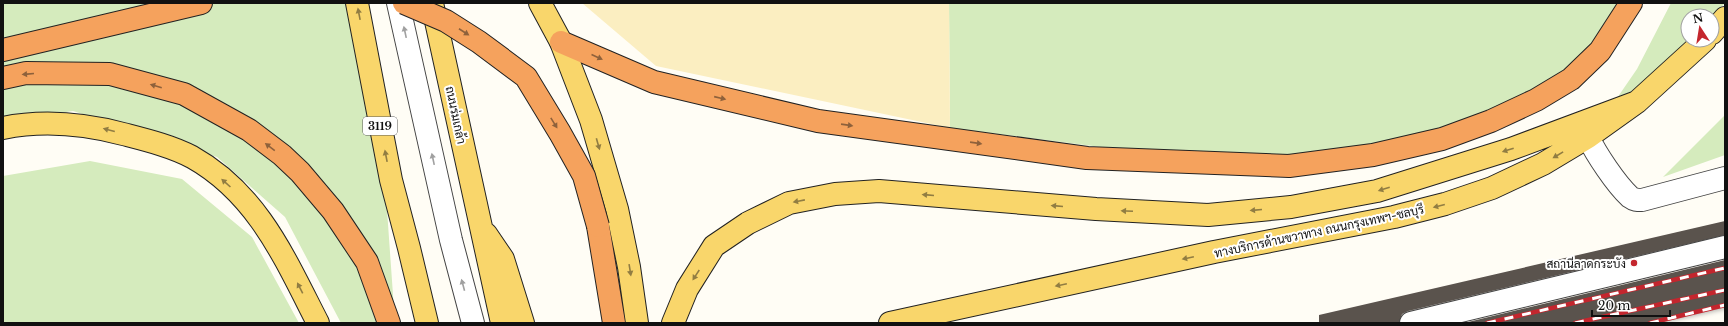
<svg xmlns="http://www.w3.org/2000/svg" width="1728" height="326" viewBox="0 0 1728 326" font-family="'Libre Baskerville',Sarabun,serif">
	<defs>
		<filter id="shadow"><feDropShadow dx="3.5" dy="3.5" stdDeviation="2" flood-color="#0004"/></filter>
	</defs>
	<rect width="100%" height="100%" fill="#fffdf5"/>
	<path fill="#d5ebbd" d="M3,3H349L387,210L395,323H341L285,217L217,157L73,111L3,121Z
		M949,3H1620L1584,56L1553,81L1504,106L1435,133L1325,153L1256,158L1132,151L950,128Z
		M1671,3H1725L1712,17L1688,16V40H1690L1655,78L1615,101L1637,69Z
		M1725,115V155L1663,177Z
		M90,161L182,179L252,237L299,323H3V176Z"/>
	<path fill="#fbeec1" d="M582,3H949L950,128L656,66Z"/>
	<path fill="#5a524d" filter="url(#shadow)" d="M1725,221V235L1408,311L1402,314L1399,323H1319V315Z
		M1725,260V305L1644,323H1464Z"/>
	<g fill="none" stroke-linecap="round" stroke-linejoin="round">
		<g stroke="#444" stroke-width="24">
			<path id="minor" d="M398,3L451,240L473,323
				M1588,137C1596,154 1616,184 1630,197C1634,200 1637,200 1642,200L1725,178
				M1411,323L1725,247"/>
		</g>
		<g stroke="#222" stroke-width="24">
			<path id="major" d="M357,3L391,180L409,248L427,323
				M432,3L502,323
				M540,3L561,42L591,120L617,209L629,267L637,323
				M1712,33L1725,18
				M3,128C42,120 85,124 123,134C146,140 171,146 192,157C258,194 285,259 318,323
				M486,234L503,259L523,323
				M673,323L687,289L714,246L748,223L789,203L835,194L879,191L1096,209L1208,215L1291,207L1377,191L1511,149L1637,102
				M890,323L1214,252L1394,217L1445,204L1492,188L1543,164L1588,137L1637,102L1705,40"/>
		</g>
		<g stroke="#222" stroke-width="24">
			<path id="highway" d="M561,42L654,82L818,121L1087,158L1289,166L1373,155L1442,139L1491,121L1536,100L1571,79L1600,51L1631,3
				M3,50L201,3
				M3,78L26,73L110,74L184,94L249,130L282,155L300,172L333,211L367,262L389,323
				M598,226L614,323"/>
		</g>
		<use href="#minor" stroke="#fff" stroke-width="22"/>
		<use href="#major" stroke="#f9d66b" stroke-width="22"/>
		<use href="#highway" stroke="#f5a25d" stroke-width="22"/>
		<g stroke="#c4262e" stroke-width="4.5">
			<path id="rail" d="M1487,323L1725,268
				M1575,323L1725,290
				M1650,323L1725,305"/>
		</g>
		<use href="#rail" stroke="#fff" stroke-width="3" stroke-dasharray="9" stroke-linecap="butt"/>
		<g stroke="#222" stroke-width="24" stroke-linecap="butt">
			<path id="highway-bridge" d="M404,3L446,21L479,42L526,77L560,133L584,176L598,226"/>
		</g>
		<use href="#highway-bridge" stroke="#f5a25d" stroke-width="22"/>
	</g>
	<defs><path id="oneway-solid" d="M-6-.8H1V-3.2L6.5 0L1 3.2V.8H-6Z"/></defs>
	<g fill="#917d42">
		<use href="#oneway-solid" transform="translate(359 14) rotate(-101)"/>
		<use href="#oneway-solid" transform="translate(109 130) rotate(-165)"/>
		<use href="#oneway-solid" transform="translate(598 144) rotate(74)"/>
		<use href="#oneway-solid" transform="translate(1508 150) rotate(162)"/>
		<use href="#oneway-solid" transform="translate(1558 155) rotate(149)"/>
		<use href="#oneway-solid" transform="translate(386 156) rotate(-101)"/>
		<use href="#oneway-solid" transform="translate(226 183) rotate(-138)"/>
		<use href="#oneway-solid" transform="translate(1384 189) rotate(163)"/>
		<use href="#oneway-solid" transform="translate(928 195) rotate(-175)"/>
		<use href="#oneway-solid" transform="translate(799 201) rotate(169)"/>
		<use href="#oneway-solid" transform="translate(1057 206) rotate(-175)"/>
		<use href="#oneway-solid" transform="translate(1439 206) rotate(166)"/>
		<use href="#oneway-solid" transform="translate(1256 210) rotate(175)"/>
		<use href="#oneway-solid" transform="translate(1127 211) rotate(-177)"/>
		<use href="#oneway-solid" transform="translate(1188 258) rotate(168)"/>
		<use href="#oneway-solid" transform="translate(630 270) rotate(81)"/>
		<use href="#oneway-solid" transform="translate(696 275) rotate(123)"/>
		<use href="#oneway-solid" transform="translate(1061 285) rotate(168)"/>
		<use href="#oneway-solid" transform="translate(300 288) rotate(-117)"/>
	</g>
	<g fill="#a0a0a0">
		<use href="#oneway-solid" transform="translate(405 32) rotate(-102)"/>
		<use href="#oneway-solid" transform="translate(433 159) rotate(-102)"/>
		<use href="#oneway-solid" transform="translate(463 285) rotate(-105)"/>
	</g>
	<g fill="#8e613b">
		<use href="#oneway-solid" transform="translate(464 32) rotate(33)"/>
		<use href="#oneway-solid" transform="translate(597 57) rotate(24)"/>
		<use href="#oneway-solid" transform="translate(28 74) rotate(175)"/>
		<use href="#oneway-solid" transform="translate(156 86) rotate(-164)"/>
		<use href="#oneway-solid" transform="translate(720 98) rotate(13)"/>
		<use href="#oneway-solid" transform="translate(554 123) rotate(58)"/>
		<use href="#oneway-solid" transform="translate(847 125) rotate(8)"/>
		<use href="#oneway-solid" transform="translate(976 143) rotate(8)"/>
		<use href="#oneway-solid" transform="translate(270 147) rotate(-143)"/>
	</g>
	<circle fill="#c4262e" stroke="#fff" stroke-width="1.5" cx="1634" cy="263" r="4"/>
	<g text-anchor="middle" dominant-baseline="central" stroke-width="4" stroke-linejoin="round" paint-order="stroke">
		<rect fill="#fff" stroke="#585858" stroke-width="1" x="363" y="117" width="34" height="18" rx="3"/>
		<g font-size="11" font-weight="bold" fill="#111">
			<text x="380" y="126">3119</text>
		</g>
		<g font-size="12" fill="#111" stroke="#fff">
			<text transform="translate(456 115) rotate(78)">ถนนร่มเกล้า</text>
			<text transform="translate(1319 231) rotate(-12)">ทางบริการด้านขวาทาง ถนนกรุงเทพฯ-ชลบุรี</text>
		</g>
		<g font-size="12" fill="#111" stroke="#fff" text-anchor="end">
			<text x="1626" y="263">สถานีลาดกระบัง</text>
		</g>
	</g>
	<rect width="1728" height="326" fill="none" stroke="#111111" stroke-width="8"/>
	<g transform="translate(1700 28) rotate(348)"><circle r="19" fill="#ffffff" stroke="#a0a0a0"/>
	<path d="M0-3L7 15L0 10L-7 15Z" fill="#c4262e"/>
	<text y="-6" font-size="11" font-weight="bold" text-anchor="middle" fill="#111111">N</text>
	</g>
	<path d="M1592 310v6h78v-6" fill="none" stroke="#111111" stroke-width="2"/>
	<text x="1598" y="310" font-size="12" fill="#111111" stroke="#ffffff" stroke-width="3" paint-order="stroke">20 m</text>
</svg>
